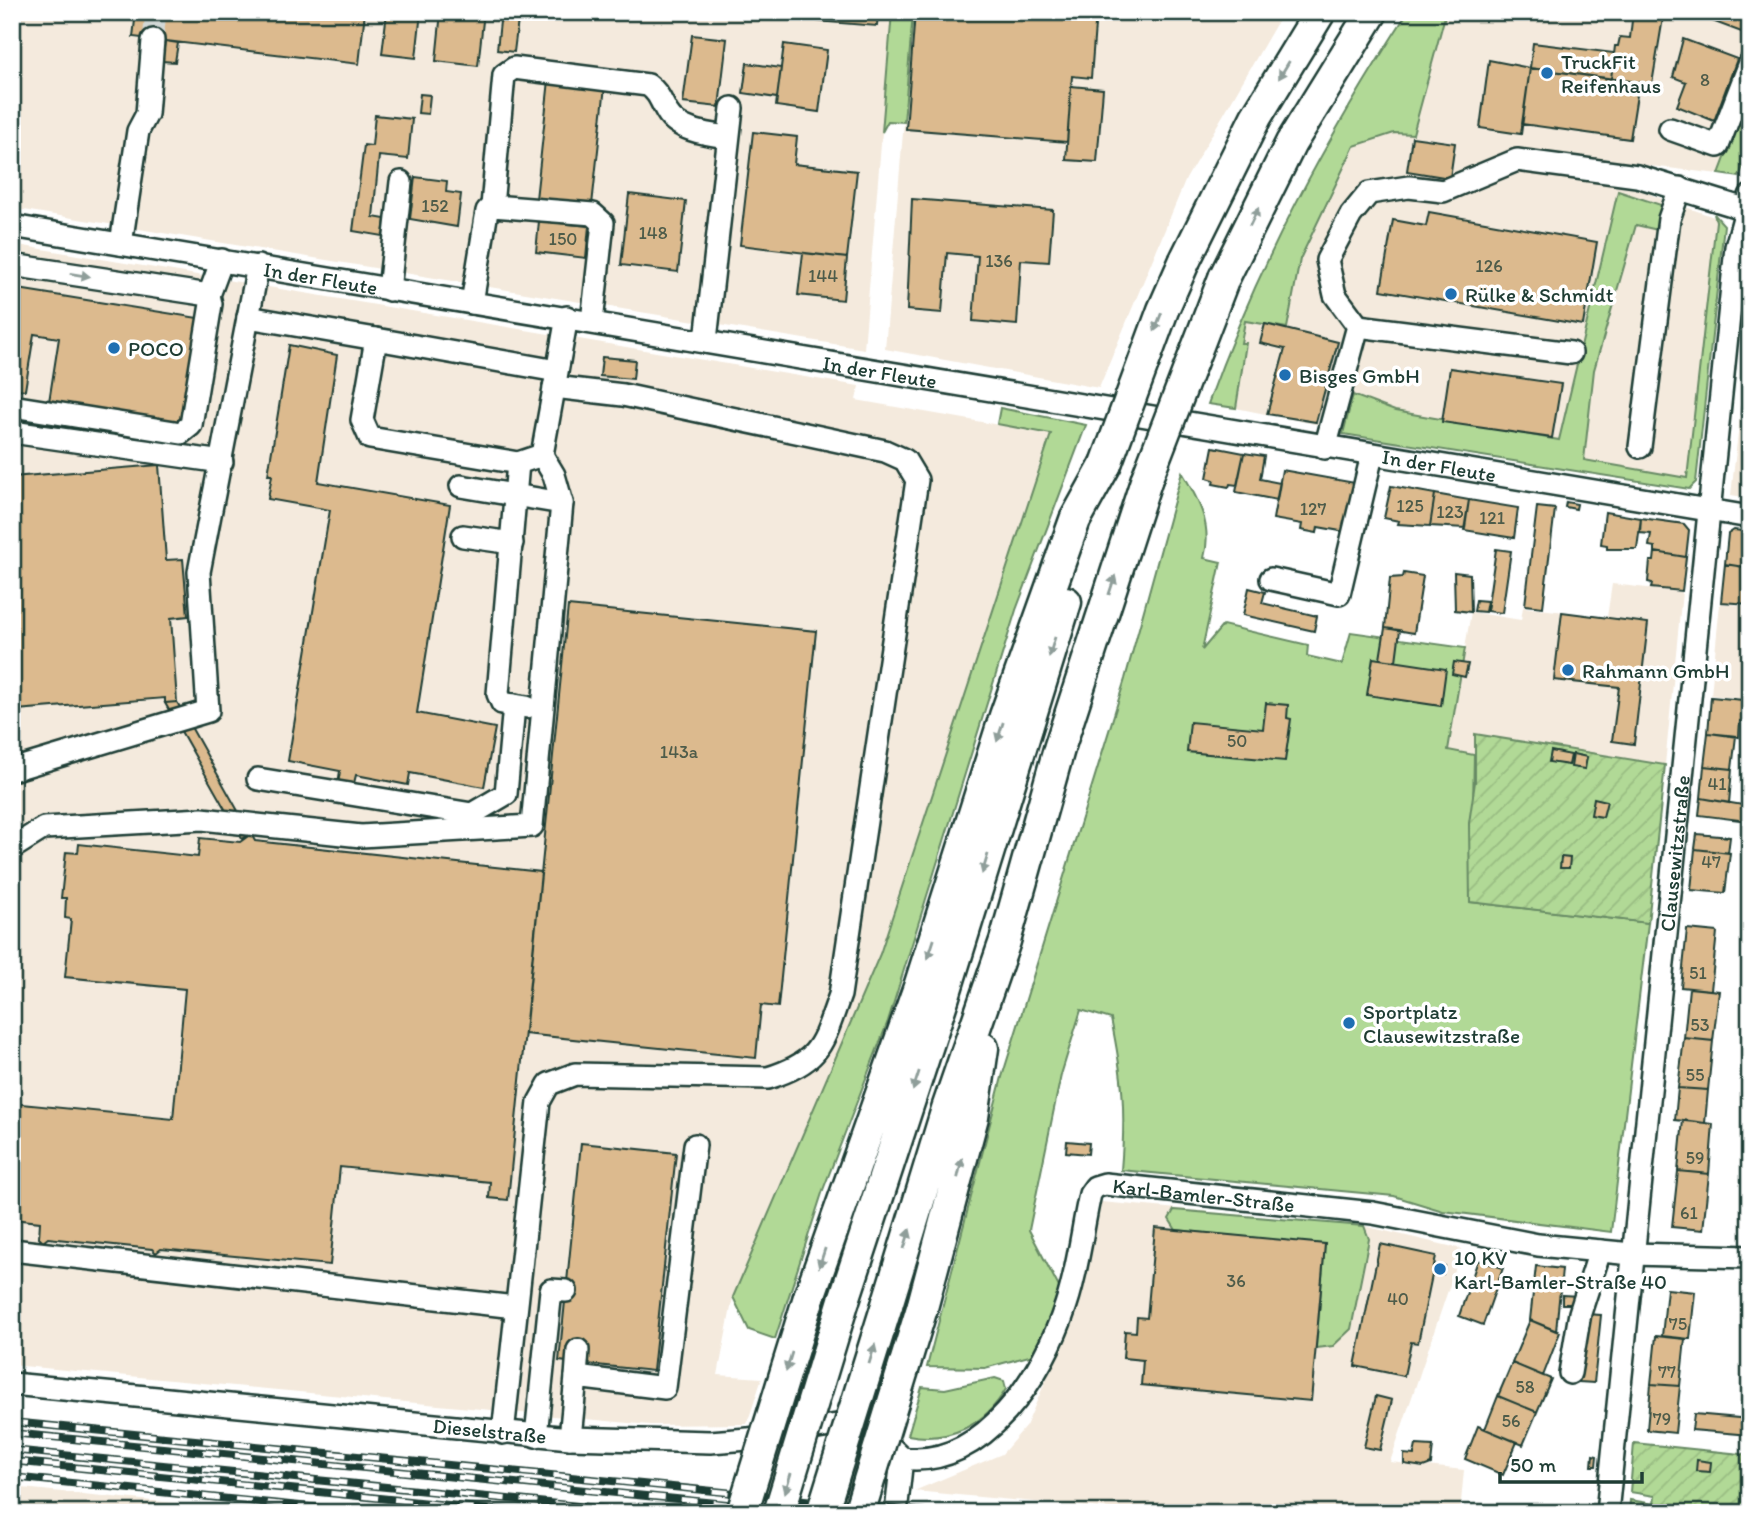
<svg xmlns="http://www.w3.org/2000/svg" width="1762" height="1525" viewBox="0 0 1762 1525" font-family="Itim,sans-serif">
	<defs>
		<pattern id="garden-furrows" width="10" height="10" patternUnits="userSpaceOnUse" patternTransform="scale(1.75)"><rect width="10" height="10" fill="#b1d996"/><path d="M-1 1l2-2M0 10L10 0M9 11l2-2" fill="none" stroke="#98bb82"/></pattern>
	</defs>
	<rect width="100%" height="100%" fill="#fff"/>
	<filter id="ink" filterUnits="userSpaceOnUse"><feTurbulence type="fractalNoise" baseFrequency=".0143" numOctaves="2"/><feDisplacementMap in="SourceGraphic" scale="14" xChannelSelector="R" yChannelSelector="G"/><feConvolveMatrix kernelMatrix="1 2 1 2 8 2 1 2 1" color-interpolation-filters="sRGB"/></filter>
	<g filter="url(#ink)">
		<path fill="#f4eadd" d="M12,12H892L864,349L12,208Z
			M913,12H1283L1186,179L1099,388L885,349Z
			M1446,12H1750V92L1719,174L1642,165L1637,186L1654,196L1714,217L1718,222L1690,486L1344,430L1236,408L1246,344L1241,343L1244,321L1287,327L1300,259L1354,146L1394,133H1413Z
			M12,244L859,386L856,400L1051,434L880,954L733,1297L718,1375L762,1378L747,1424L650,1425L12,1365Z
			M1750,325V498L1731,495Z
			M1612,584L1682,592L1665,765L1475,734L1474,755L1448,750L1471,612L1521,620L1523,607L1607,617Z
			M1720,603L1750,606V700L1711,695Z
			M1101,1202L1364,1226L1462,1249L1390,1462L1464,1470L1460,1513H1157L914,1491L1002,1454L1026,1426L1075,1314Z
			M12,1487L275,1513H12Z"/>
		<path fill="#b1d996" stroke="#688b65" stroke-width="2" d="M892,12H913L904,122L888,121L882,132Z
			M1408,12H1446L1413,134L1394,133L1354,146L1300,259L1287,328L1245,321L1241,343H1246L1236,408L1208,404C1258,264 1327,137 1408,12Z
			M1750,92V147L1739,177L1719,174Z
			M1618,191L1667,207L1658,230L1636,225L1594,370L1584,460L1687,478L1716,221L1714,214L1724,225L1696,482L1689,489L1343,434L1353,395L1395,411L1559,440Z
			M1000,408L1086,425L1016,610L888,1021L823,1190L775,1339L749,1330L733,1297L880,954L1051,434L997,424Z
			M1182,472C1198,499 1213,525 1204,558L1221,562L1202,650L1223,625L1308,645L1307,656L1342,664L1351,632L1465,648L1448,750L1474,755L1471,902L1648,923L1611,1232L1443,1211L1394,1196L1121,1170C1126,1112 1123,1077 1111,1019L1081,1010L1061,1075L1029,1230L1061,1291L1033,1355L985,1368L927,1367L1002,1077L1125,679Z
			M1174,1210L1364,1226L1369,1239L1351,1329L1333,1346L1316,1348L1325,1245L1176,1230L1169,1219Z
			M995,1378L1004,1381L1006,1389C985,1425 949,1443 908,1435L922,1387L945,1389Z"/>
		<path fill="url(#garden-furrows)" stroke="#688b65" stroke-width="2" d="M1475,734L1665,765L1648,923L1470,902L1469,823L1475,782Z
			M1634,1443L1750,1455V1513H1629L1630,1500L1654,1504L1655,1496L1630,1492Z"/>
		<path fill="#dcba8e" stroke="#1f3d34" stroke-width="2" d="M136,12H365L359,64L133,37Z
			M387,12H421L416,58L382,54Z
			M441,12H484L478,66L436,61Z
			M501,12H519L514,52L497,50Z
			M703,12H878L877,26Z
			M915,12H1096L1091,78L1072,76L1067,142L906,129Z
			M1633,12H1664L1652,84L1611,79L1615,46H1618L1620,37L1630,38Z
			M1716,12H1740L1750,16L1744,33L1712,21Z
			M692,35L727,39L719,107L683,103Z
			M1683,39L1737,59L1714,121L1677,106L1686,82L1673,77Z
			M165,41L178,43L175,62L162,61Z
			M1533,43L1614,53L1611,79L1530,68Z
			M784,44L827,50L819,112L776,106Z
			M1489,60L1530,68L1521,134L1480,128Z
			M747,63L781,68L777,98L743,93Z
			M1530,68L1639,82L1630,139L1522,124Z
			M549,80L605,86L592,205L536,199Z
			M1071,86L1103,89L1097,162L1066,160Z
			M420,94L430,95L428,114L418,113Z
			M375,115L412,119L408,159L379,156L373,217L385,219L383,236L353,231L364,145L372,146Z
			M753,132L797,137L794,164L857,171L847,258L740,245Z
			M1412,137L1455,143L1450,178L1407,171Z
			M415,177L447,181L446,192L461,194L457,227L410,219Z
			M629,194L686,201L678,272L621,265Z
			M912,199L1053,210L1049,262L1021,260L1017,325L973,321L978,256L947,253L942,313L907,310Z
			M1429,212L1597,242L1583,325L1381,290L1393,220L1426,226Z
			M539,221L589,226L586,258L536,252Z
			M803,253L847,258L843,300L798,295Z
			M12,288L198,318L181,423L48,408L59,338L34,334L25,390L12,388Z
			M1265,324L1338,342L1316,422L1267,414L1285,349L1260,343Z
			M1750,330V396L1743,395Z
			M289,345L337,355L318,482L450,505L417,713L495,728L484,787L410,773L408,785L356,775L353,787L338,784L340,771L288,761L330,510L268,499L272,475H268Z
			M602,357L635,360L633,379L600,376Z
			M1450,368L1561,384L1552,438L1442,422Z
			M1743,395L1750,396V415L1741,414Z
			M1213,447L1244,453L1237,485L1230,484L1229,487L1213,484L1214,480L1207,478Z
			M1244,453L1264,456L1260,479L1280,483L1277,500L1236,492Z
			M159,465L166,560L183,559L188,616L171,618L177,702L165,703V698L17,710L18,717H12V477Z
			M1282,470L1355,483L1346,532L1318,527L1317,533L1301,530L1302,524L1273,519Z
			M1391,486L1435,494L1430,526L1398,524L1399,521L1384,518Z
			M1435,494L1469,500L1465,528L1430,526Z
			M1469,500L1518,508L1514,538L1464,530Z
			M1566,502L1577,504L1576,509L1565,507Z
			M1537,507L1555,509L1543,607L1525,605Z
			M1605,512L1641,518L1637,549H1607V545L1601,544Z
			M1641,518L1684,524L1689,530L1686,557L1655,552V547L1649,546L1651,534L1640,533Z
			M1734,530L1750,532V568L1725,564L1728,534Z
			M1496,549L1511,551L1502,613L1487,611Z
			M1655,552L1686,557L1682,591L1651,588L1652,583L1648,582L1650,561H1654Z
			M1725,564L1750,568V604L1721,602Z
			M1454,572L1470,574L1471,612L1455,610Z
			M1404,573L1423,576L1414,633L1385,628L1390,578L1403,577Z
			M1249,588L1265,592L1262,603L1317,616L1314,631L1243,615Z
			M1476,600L1487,601L1485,612L1474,611Z
			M568,606L816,631L778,1007L761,1005L756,1058L525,1034Z
			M1562,612L1648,623L1634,744L1612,741L1619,687L1554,680Z
			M1385,628L1400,630L1396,661L1380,659Z
			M1373,658L1446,669L1441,706L1367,695Z
			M1454,662L1468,664L1465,677L1452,674Z
			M1711,697L1743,700L1742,706H1746L1744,722L1740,721L1739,737L1708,733Z
			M177,702L251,834L242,839L165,703Z
			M1266,703L1288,705L1287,718L1291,719L1285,761L1187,752L1190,722L1263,729Z
			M1708,733L1736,736L1732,769L1704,766Z
			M1551,751L1571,755L1569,765L1549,762Z
			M1573,754L1587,757L1585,769L1571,767Z
			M1704,766L1732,769L1729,803L1701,798Z
			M1594,798L1607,801L1603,817L1591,815Z
			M1701,798L1749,806L1747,821L1699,815Z
			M251,834L255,841L541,872L508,1200L489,1198L490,1182L340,1167L330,1265L161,1249L156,1253L152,1249L48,1238L43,1242L39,1238L40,1222L12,1219V1103L173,1119L185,989L65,977L71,919L65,918L66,898H61L66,852L78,853L79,844L198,857L200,838L240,842Z
			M1697,834L1730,837L1728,853L1695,849Z
			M1695,849L1730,853L1725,893L1691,890Z
			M1561,857L1570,858L1569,868H1560Z
			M1687,929L1717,932L1711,990L1681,987Z
			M1689,988L1719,991L1713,1041L1684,1038Z
			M1684,1038L1713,1041L1708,1090L1678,1088Z
			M1678,1088L1708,1090L1705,1123L1675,1120Z
			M1683,1120L1713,1124L1709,1174L1678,1171Z
			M1067,1141L1089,1143L1088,1154L1066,1152Z
			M581,1143L676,1153L653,1371L559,1361Z
			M1678,1171L1709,1174L1703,1230L1672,1227Z
			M1155,1228L1325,1244L1311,1401L1141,1385L1143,1360L1123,1358L1125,1331L1136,1332L1137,1317L1147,1318Z
			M1380,1244L1436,1256L1418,1343L1411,1342L1404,1376L1355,1366Z
			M1478,1260L1503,1268L1483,1325L1459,1316Z
			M1436,1265L1445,1267L1443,1274L1435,1271Z
			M1536,1266L1562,1269L1556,1331L1530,1320Z
			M1667,1289L1695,1292L1690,1339L1662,1336Z
			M1562,1295L1579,1296V1304H1562Z
			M1586,1314L1601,1315L1594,1383L1579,1382Z
			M1530,1320L1560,1332L1543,1376L1512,1363Z
			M1656,1336L1685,1339L1680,1386L1651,1384Z
			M1512,1363L1551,1379L1537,1412L1498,1396Z
			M1651,1384L1680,1386L1675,1433L1647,1430Z
			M1376,1396L1392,1400L1380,1450L1364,1447Z
			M1498,1396L1537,1412L1523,1445L1485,1429Z
			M1694,1414L1750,1419V1435L1692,1430Z
			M1478,1426L1517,1442L1503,1475L1465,1459Z
			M1416,1445L1433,1446L1431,1464L1423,1467L1404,1464V1454L1414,1455Z
			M1593,1455L1597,1456L1596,1466H1592Z
			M1697,1460L1711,1462L1710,1472L1696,1471Z"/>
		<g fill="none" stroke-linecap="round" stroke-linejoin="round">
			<path stroke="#d2d8d6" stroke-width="21" stroke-dasharray="21 10" stroke-linecap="butt" d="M153,40L156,12"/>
			<g stroke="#1f3d34" stroke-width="26">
				<g id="minor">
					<path d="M1670,129L1718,146L1750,63"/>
					<path d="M492,206L504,75L514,68L648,85C659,93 660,100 667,112C678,131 707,134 728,137"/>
					<path id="s1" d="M12,226L1750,517"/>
					<path d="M121,244L138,131L147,114L153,40"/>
					<path d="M12,265L209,295"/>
					<path d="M389,290L401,182"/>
					<path d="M472,303L487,211L492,206L593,214L603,223L592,322"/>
					<path d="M248,317L376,339"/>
					<path d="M1358,326L1571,353"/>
					<path d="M706,340L732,108"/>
					<path d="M557,371L376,339L362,420L370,438L518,463L542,455L567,317"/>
					<path d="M12,406L181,433L191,425L211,304L209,295L222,260"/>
					<path d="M12,432L222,462"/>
					<path d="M1640,447L1669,219L1680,188"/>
					<path d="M1325,448L1358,326L1335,295L1327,260L1351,215L1369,193L1409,187L1443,191L1517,160L1637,176L1745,209"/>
					<path d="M518,463L498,694L502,703L527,707"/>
					<path d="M461,486L562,503"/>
					<path d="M463,536L512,543"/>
					<path d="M1271,579L1339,594L1372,455"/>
					<path d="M12,770L208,711L199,572L258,266"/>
					<path d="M258,779L472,814L506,794L514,705"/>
					<path d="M12,848L44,828L202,819L361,836L532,826L562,503L554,475L542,455"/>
					<path d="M12,1250L515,1307"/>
					<path d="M1570,1373L1580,1313L1600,1251"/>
					<path d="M576,1377L578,1350"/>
					<path id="s2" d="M12,1384L570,1438L710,1442L748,1439L843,1424L880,1437L902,1458L896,1513"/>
					<path d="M503,1433L539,1102L549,1084L575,1074L768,1078C822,1061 822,1044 840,995L917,480L905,460L885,451L623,395L554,387"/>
					<path d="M536,1436L551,1290L566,1291"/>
					<path d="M570,1438L576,1377L665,1388L695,1145"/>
					<path id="s3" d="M902,1458C984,1470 1044,1373 1066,1305C1078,1270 1082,1230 1090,1194L1095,1187L1105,1184L1373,1213L1538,1245L1632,1254L1750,1257"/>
					<path id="s4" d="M1607,1513L1736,247L1750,196"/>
				</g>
			</g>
			<g stroke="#1f3d34" stroke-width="35">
				<path id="highway" d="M1185,260L1256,117L1320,12
					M1224,278L1291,143L1372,12
					M809,1297L919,987L1005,716L1075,520L1106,464
					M844,1300L944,996L1066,602
					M887,1305L947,1109L1005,941L1059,749L1147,478
					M922,1308L973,1117L983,1048"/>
			</g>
			<use href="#minor" stroke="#fff" stroke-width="21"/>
			<use href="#highway" stroke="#fff" stroke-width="30"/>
			<g stroke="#1f3d34" stroke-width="8">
				<path id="rail" d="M12,1422L936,1513
					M12,1433L818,1513
					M12,1450L649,1513
					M12,1461L527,1513
					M12,1477L369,1513"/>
			</g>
			<use href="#rail" stroke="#fff" stroke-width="5" stroke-dasharray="16" stroke-linecap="butt"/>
			<g stroke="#1f3d34" stroke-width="35" stroke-linecap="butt">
				<path id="highway-bridge" d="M1106,464L1163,310L1185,260
					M1147,478L1224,278
					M742,1513L809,1297
					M779,1513L844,1300
					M822,1513L887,1305
					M859,1513L922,1308"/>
			</g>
			<use href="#highway-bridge" stroke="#fff" stroke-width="30"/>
		</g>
		<defs><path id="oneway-solid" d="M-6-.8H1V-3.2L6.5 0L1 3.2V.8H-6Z" transform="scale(1.75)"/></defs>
		<g fill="#8f9e9a">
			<use href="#oneway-solid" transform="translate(1284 70) rotate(121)"/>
			<use href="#oneway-solid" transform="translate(1254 217) rotate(-64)"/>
			<use href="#oneway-solid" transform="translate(80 275) rotate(9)"/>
			<use href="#oneway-solid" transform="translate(1158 322) rotate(111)"/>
			<use href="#oneway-solid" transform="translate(1112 585) rotate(-72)"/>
			<use href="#oneway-solid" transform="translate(1052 647) rotate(107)"/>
			<use href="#oneway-solid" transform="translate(1000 732) rotate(108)"/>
			<use href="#oneway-solid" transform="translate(985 864) rotate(107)"/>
			<use href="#oneway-solid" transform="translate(931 949) rotate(108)"/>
			<use href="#oneway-solid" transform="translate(916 1081) rotate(108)"/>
			<use href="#oneway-solid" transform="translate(960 1168) rotate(-77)"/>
			<use href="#oneway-solid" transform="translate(907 1239) rotate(-73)"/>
			<use href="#oneway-solid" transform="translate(822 1258) rotate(108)"/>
			<use href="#oneway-solid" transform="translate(872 1354) rotate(-73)"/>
			<use href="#oneway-solid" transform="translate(789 1362) rotate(107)"/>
			<use href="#oneway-solid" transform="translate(788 1483) rotate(107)"/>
		</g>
	</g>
	<g fill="#1f6fb2" stroke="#fff" stroke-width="2.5">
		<circle cx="1547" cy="73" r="7"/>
		<circle cx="1451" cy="294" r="7"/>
		<circle cx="114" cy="348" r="7"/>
		<circle cx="1285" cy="375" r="7"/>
		<circle cx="1568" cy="670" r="7"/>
		<circle cx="1349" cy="1023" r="7"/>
		<circle cx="1440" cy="1269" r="7"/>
	</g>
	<g text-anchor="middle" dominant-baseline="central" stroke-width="7" stroke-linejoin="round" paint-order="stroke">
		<g font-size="18" fill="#4e5c4a">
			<text x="1705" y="80">8</text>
			<text x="435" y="206">152</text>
			<text x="653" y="233">148</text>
			<text x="563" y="239">150</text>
			<text x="999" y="261">136</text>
			<text x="1489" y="266">126</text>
			<text x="823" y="276">144</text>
			<text x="1410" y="506">125</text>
			<text x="1313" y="509">127</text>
			<text x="1450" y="512">123</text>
			<text x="1492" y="518">121</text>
			<text x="1237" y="741">50</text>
			<text x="679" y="752">143a</text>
			<text x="1717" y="784">41</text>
			<text x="1711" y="862">47</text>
			<text x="1698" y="973">51</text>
			<text x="1700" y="1025">53</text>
			<text x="1695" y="1075">55</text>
			<text x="1695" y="1158">59</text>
			<text x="1689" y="1213">61</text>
			<text x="1236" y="1281">36</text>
			<text x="1398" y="1299">40</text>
			<text x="1678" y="1324">75</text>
			<text x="1667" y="1372">77</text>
			<text x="1525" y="1387">58</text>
			<text x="1662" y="1419">79</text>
			<text x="1511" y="1421">56</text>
		</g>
		<g font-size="21" fill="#1f3d34" stroke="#fff" text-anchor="start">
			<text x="1561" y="61">TruckFit<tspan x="1561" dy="24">Reifenhaus</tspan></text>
			<text x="1465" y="294">Rülke &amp; Schmidt</text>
			<text x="128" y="348">POCO</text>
			<text x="1299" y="375">Bisges GmbH</text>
			<text x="1582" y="670">Rahmann GmbH</text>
			<text x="1363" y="1011">Sportplatz<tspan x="1363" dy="24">Clausewitzstraße</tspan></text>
			<text x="1454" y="1257">10 KV<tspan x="1454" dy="24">Karl-Bamler-Straße 40</tspan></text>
		</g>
		<g font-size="21" fill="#1f3d34" stroke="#fff">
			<text stroke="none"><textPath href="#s1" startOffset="313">In der Fleute</textPath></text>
			<text stroke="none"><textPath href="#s1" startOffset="880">In der Fleute</textPath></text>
			<text stroke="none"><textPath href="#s1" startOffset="1447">In der Fleute</textPath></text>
			<text stroke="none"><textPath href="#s4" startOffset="663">Clausewitzstraße</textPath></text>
			<text stroke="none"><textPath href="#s3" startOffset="474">Karl-Bamler-Straße</textPath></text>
			<text stroke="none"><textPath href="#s2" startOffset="480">Dieselstraße</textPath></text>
		</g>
	</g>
	<rect width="1762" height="1525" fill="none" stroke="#fff" stroke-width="42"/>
	<rect x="21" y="21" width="1720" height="1483" fill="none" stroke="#1f3d34" stroke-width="2.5" filter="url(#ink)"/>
	<path d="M1500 1472v10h142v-10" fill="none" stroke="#1f3d34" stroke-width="3.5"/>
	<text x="1510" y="1472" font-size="21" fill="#1f3d34" stroke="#ffffff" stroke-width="5" paint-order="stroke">50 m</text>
</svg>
